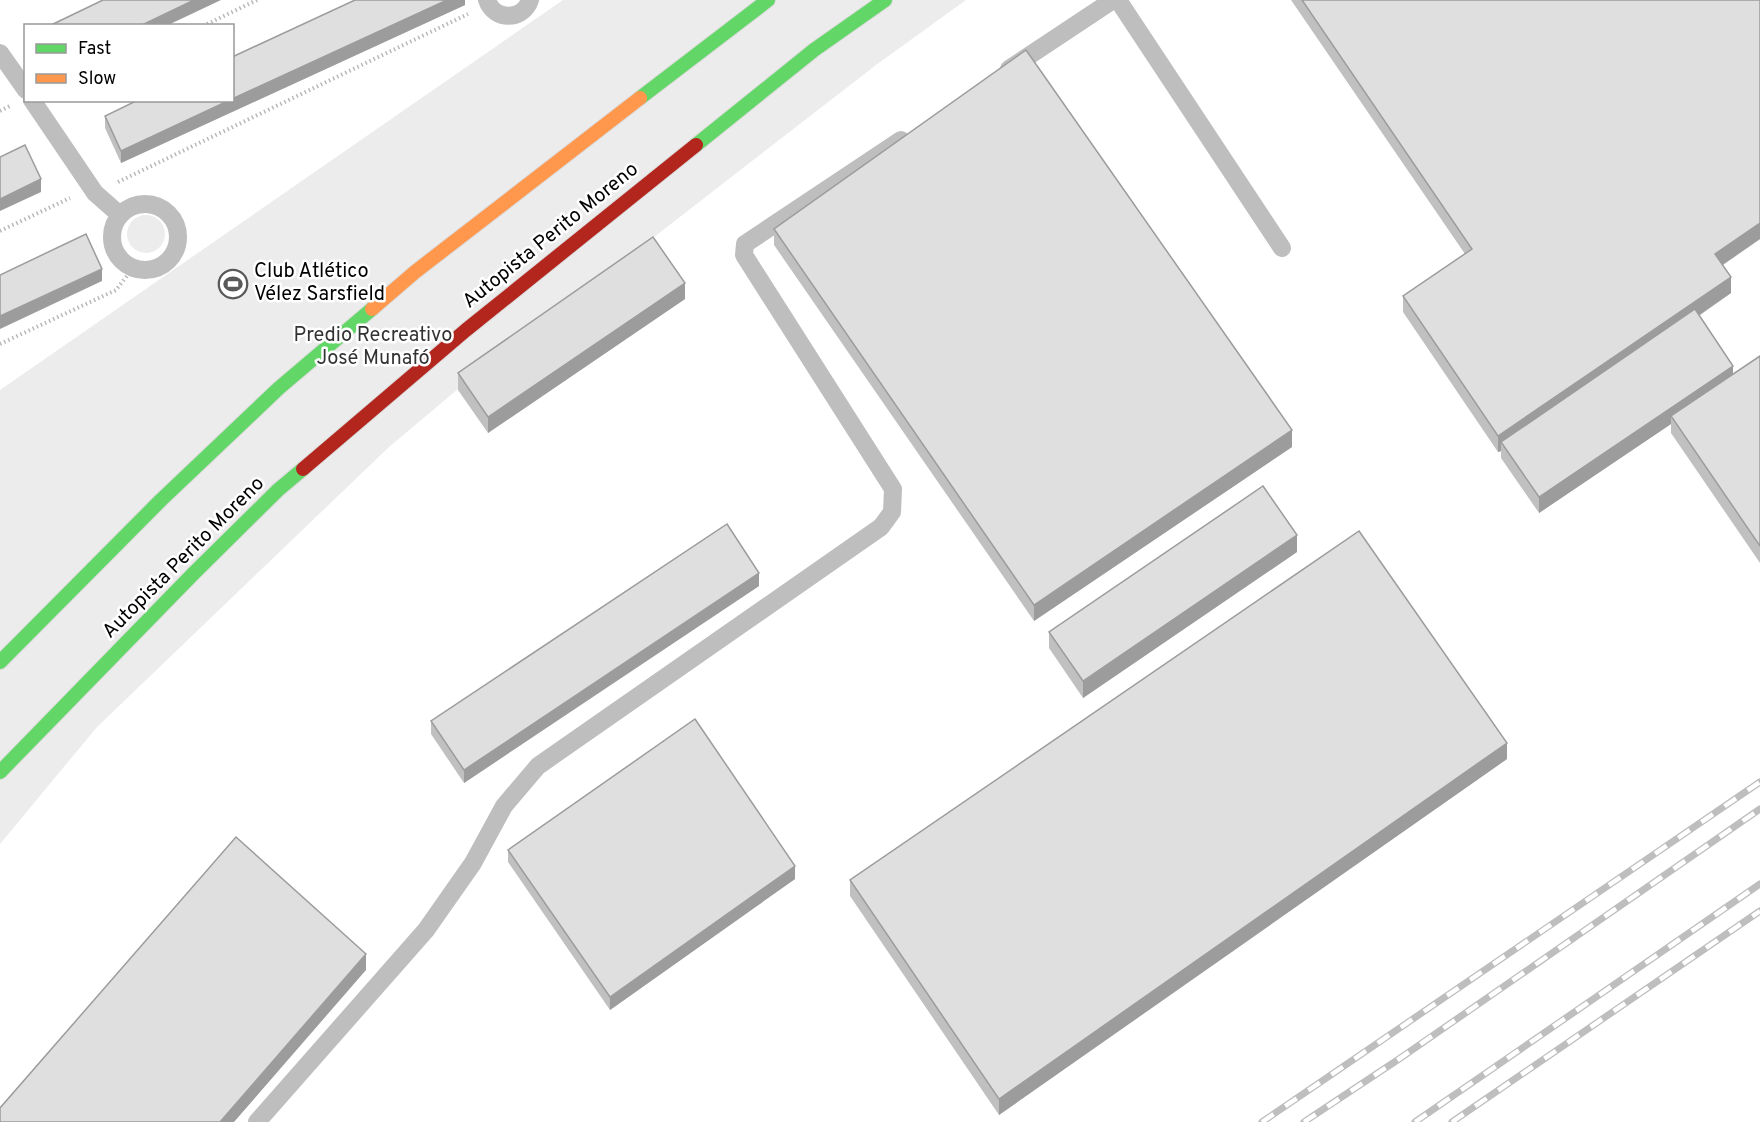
<svg xmlns="http://www.w3.org/2000/svg" width="1760" height="1122" viewBox="0 0 1760 1122" font-family="Overpass,sans-serif">
	<rect width="100%" height="100%" fill="#fff"/>
	<path fill="#ececec" d="M563,0H966L876,65L458,389L389,447L97,727L0,844V390Z
		M127 234a19 19 0 1 1 38 0a19 19 0 1 1-38 0Z"/>
	<g fill="none" stroke-linecap="round" stroke-linejoin="round">
		<g stroke="#dbdbdb" stroke-width="16">
			<path id="fast" d="M640,98L768,0
				M696,145L814,50L885,0
				M0,662L161,500L279,388L372,309
				M0,772L193,574L278,490L303,469"/>
		</g>
		<g stroke="#dbdbdb" stroke-width="16">
			<path id="slow" d="M372,309L415,272L640,98"/>
		</g>
		<g stroke="#dbdbdb" stroke-width="16">
			<path id="jam" d="M303,469L466,330L696,145"/>
		</g>
		<path stroke="#b9b9b9" stroke-width="4" stroke-dasharray="1.5 3" stroke-linecap="butt" d="M203,26L257,0
			M0,111L10,106
			M118,182L468,14
			M0,231L70,198
			M0,344L116,290L133,268"/>
		<path stroke="#bebebe" stroke-width="18" d="M487,0C494,21 523,21 530,0
			M1118,0L1282,248
			M0,53L26,90
			M1009,69L1113,0
			M32,100L95,193L120,215
			M112 237a33 33 0 1 1 66 0a33 33 0 1 1-66 0Z
			M257,1122L426,930L473,863L504,806L538,766L881,527L892,512L893,489L744,255L745,244L901,140"/>
		<use href="#fast" stroke="#63d668" stroke-width="14"/>
		<use href="#slow" stroke="#ff974d" stroke-width="14"/>
		<use href="#jam" stroke="#b3261e" stroke-width="14"/>
		<g stroke="#bebebe" stroke-width="7">
			<path id="rail" d="M1262,1122L1760,782
				M1304,1122L1399,1059L1760,809
				M1415,1122L1760,884
				M1452,1122L1760,911"/>
		</g>
		<use href="#rail" stroke="#fff" stroke-width="4.5" stroke-dasharray="14" stroke-linecap="butt"/>
	</g>
	<path fill="#c0c0c0" d="M465,0V5L121,163L105,128V116Z
		M1291,0H1760V239L1723,265L1731,293L1699,316L1733,375L1760,356V563L1671,433V424L1539,513L1501,458V451L1498,452L1403,312V296L1465,254Z
		M774,229L1292,447L1034,621L774,245Z
		M685,299L488,433L458,390V373Z
		M1297,552L1083,698L1049,648V632Z
		M759,586L464,783L431,734V721Z
		M1507,759L999,1115L850,896V880Z
		M508,850L795,879L610,1010L508,862Z"/>
	<path fill="#9c9c9c" d="M194,0H221L166,26H140Z
		M447,0H465V5L121,163V151L230,100H232V99Z
		M41,179V192L0,211V199Z
		M1760,223V239L1715,270V254Z
		M102,269V281L0,329V316Z
		M1731,277V293L1505,448L1501,442V451L1498,452V436Z
		M685,283V299L488,433V417Z
		M1733,366V382L1671,416V424L1539,513V497Z
		M1292,430V447L1034,621V605Z
		M1297,535V552L1083,698V681Z
		M759,573V586L464,783V770Z
		M1507,743V759L999,1115V1099Z
		M795,866V879L610,1010V997Z
		M366,954V970L234,1122H220Z"/>
	<path fill="#dfdfdf" stroke="#9c9c9c" stroke-width="1.5" d="M103,0H194L140,26H49Z
		M355,0H447L232,99V57Z
		M1302,0H1760V223L1715,254L1731,277L1498,436L1403,296L1472,249Z
		M1026,50L1292,430L1034,605L774,229Z
		M138,100H230L121,151L105,116Z
		M25,145L41,179L0,199V157Z
		M86,234L102,269L0,316V275Z
		M653,237L685,283L488,417L458,373Z
		M1695,309L1733,366L1539,497L1501,442Z
		M1760,356V546L1671,416Z
		M1263,486L1297,535L1083,681L1049,632Z
		M727,524L759,573L464,770L431,721Z
		M1359,531L1507,743L999,1099L850,880Z
		M695,719L795,866L610,997L508,850Z
		M236,837L366,954L220,1122H0V1108Z"/>
	<defs>
		<g id="stadium-ring" transform="scale(1.5)"><circle r="9.5" fill="#fff" stroke="#595959" stroke-width="1.5"/><path d="M0-5a6.5 5 0 1 0 0 10a6.5 5 0 1 0 0-10ZM-3.5-1.8h7v3.6h-7Z" fill="#595959"/></g>
	</defs>
	<g fill-rule="evenodd">
		<use href="#stadium-ring" x="233" y="284"/>
	</g>
	<g text-anchor="middle" dominant-baseline="central" stroke-width="5" stroke-linejoin="round" paint-order="stroke">
		<g font-size="20" fill="#000" stroke="#fff">
			<text transform="translate(551 236) rotate(-39)">Autopista Perito Moreno</text>
			<text transform="translate(184 558) rotate(-45)">Autopista Perito Moreno</text>
		</g>
		<g font-size="20" fill="#000" stroke="#fff" text-anchor="start">
			<text x="254" y="272">Club Atlético<tspan x="254" dy="23">Vélez Sarsfield</tspan></text>
		</g>
		<g font-size="20" fill="#333" stroke="#fff">
			<text x="373" y="336">Predio Recreativo<tspan x="373" dy="23">José Munafó</tspan></text>
		</g>
	</g>
	<rect x="24" y="24" width="210" height="78" fill="#ffffff" stroke="#999999" stroke-width="1.5"/>
	<rect x="36" y="44" width="30" height="9" fill="#63d668" stroke="#999999" stroke-width="1.5"/>
	<text x="78" y="54" font-size="18" fill="#000000">Fast</text>
	<rect x="36" y="74" width="30" height="9" fill="#ff974d" stroke="#999999" stroke-width="1.5"/>
	<text x="78" y="84" font-size="18" fill="#000000">Slow</text>
</svg>
